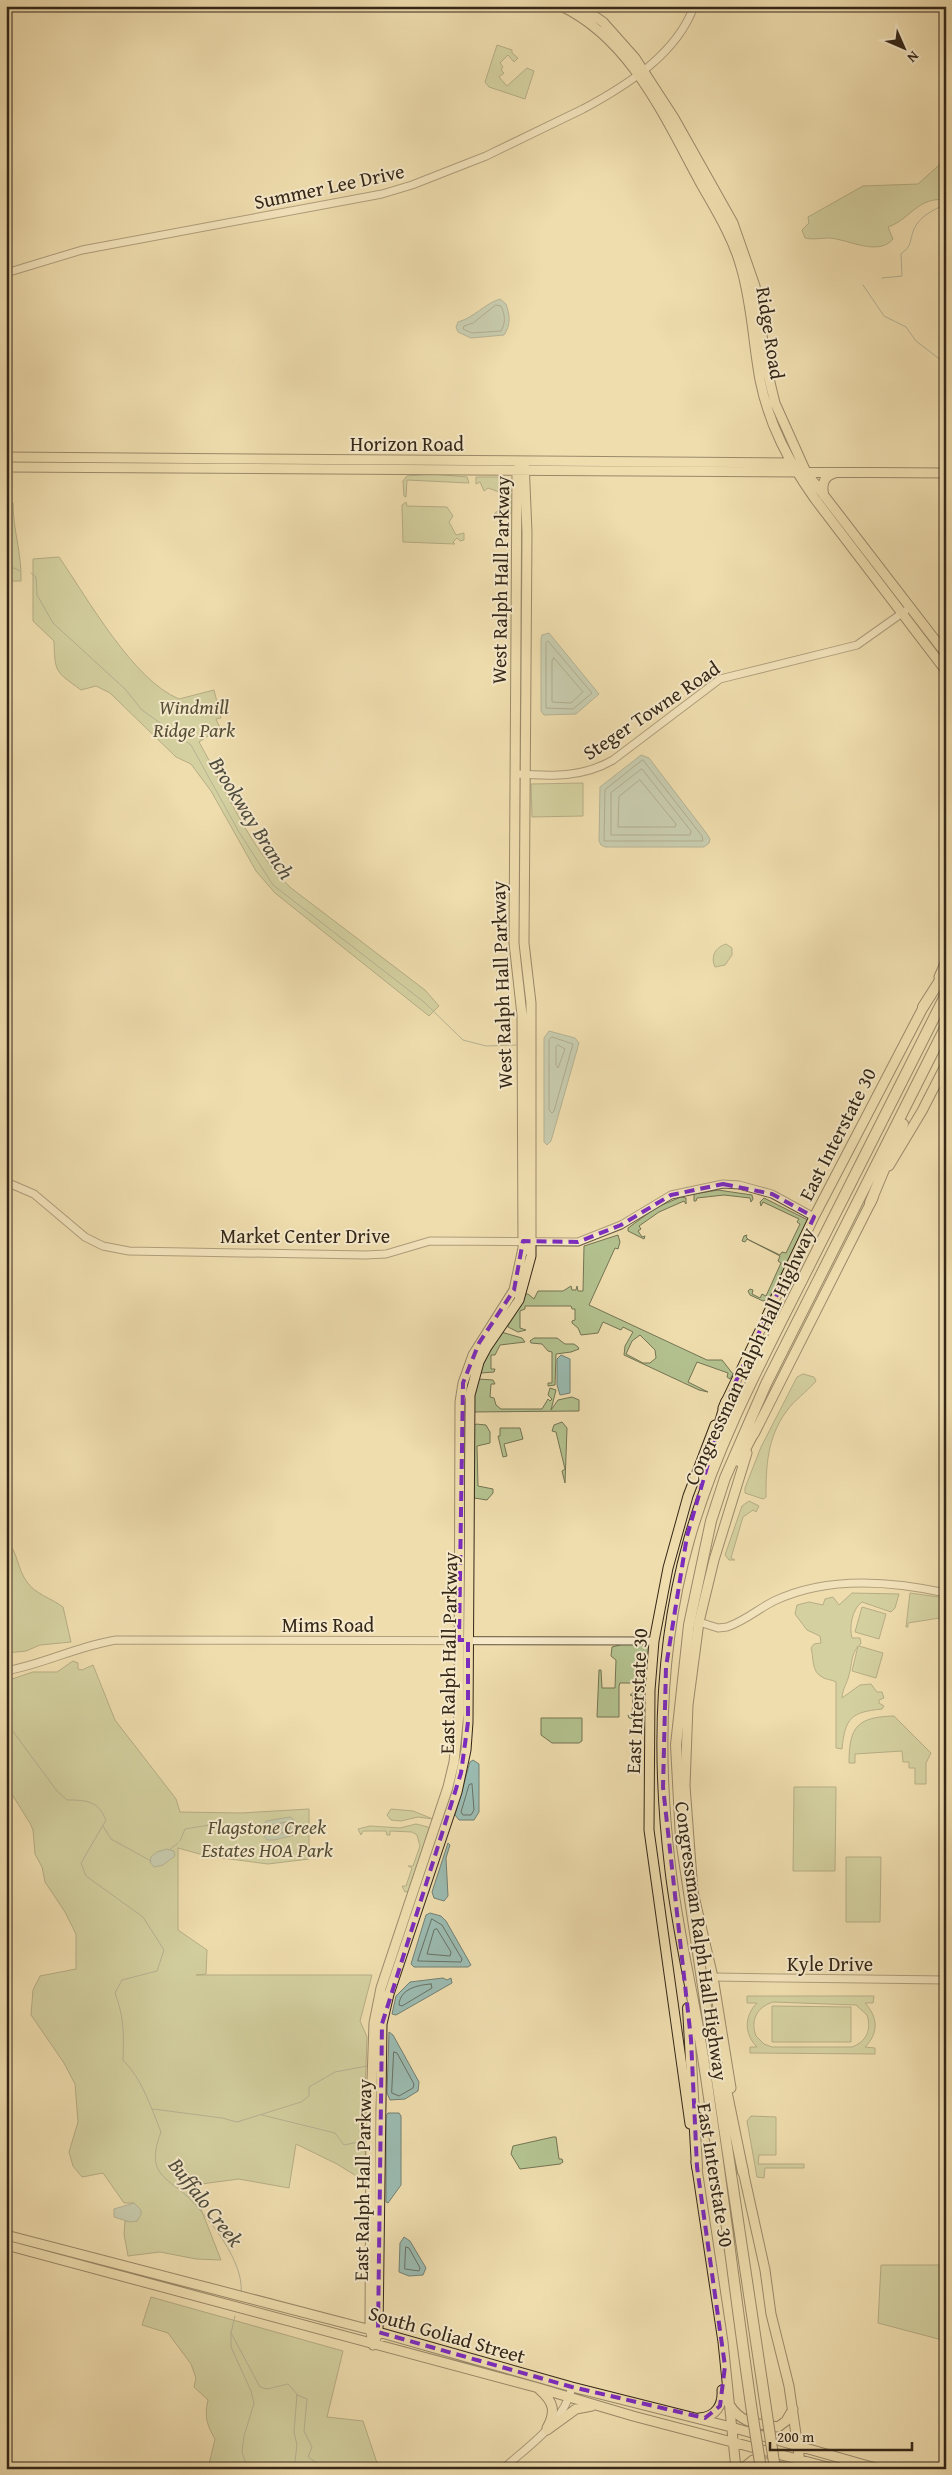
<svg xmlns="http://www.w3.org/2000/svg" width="952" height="2475" viewBox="0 0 952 2475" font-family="'Gentium Book Plus',serif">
	<rect width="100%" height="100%" fill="#efddae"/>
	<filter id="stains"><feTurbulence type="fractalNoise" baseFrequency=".004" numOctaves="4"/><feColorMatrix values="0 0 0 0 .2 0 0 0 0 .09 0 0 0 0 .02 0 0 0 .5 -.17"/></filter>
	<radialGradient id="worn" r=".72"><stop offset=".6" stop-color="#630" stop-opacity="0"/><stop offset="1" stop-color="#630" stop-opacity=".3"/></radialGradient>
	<path fill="#b3c28f" stroke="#747454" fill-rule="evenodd" d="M497,45L512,50V53L518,58L514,62L508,55L500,63L503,67L501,70L504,73L499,77L507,86L527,68L534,71L525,99L489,87L485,82Z
		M946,159V200C918,196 911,219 888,227L893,239C878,257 848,239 829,238C820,238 814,240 805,238L802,230L809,223L808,217L863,186L918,184Z
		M432,474L467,477L469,483L407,480L406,497L404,496L403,481L407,476Z
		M476,477H504L513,483L512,513L494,514L500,509L502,493L488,488L484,491L480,482L476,484Z
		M406,502L407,506L447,507L453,516L449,522L456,535L464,533V540L460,541L457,538L453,542L455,544L403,542L402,505Z
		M6,503H13C13,530 22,554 21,581H6Z
		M59,557C88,599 133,680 179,699L214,690L221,718L216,719L220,728L199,742C227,791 249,848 291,888L425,990L439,1006L429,1016L275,893L256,871L211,791L191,764L176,757L110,693L96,686L81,690C55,671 55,673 54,641L33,621V559Z
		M583,783V816L532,817L531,784Z
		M726,944L732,948V955L725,965L715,967C710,956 716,947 726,944Z
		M718,1190L752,1195L753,1199L751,1202L750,1198L724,1195L697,1198L696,1201H694V1194Z
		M681,1197L686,1198V1204L684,1201L659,1212L639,1226L641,1229L638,1231L642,1237L645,1236L644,1239L628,1231V1228L657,1207Z
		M764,1198L808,1220L769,1299L763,1301L750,1295L748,1291L750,1289L753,1290L752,1294L760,1298L762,1294L766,1296L781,1263L778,1261L780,1256L747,1239L745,1242L742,1241L744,1236L747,1235L746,1237L749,1240L780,1255L782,1252L786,1253L800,1224L797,1222L799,1219L763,1202L761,1206L760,1202Z
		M618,1235L620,1242L618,1249L615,1248L589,1305L707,1360H722L733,1374L730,1379L727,1377L728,1373L697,1362L688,1382L708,1392L699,1390L624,1355L625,1346L633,1332L623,1327L621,1330L603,1322L598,1333L581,1335L578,1328L572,1323V1321L575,1320V1309H572L571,1306H525V1309L520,1311V1328L526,1330L518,1332L508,1327V1323L525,1294H528L534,1299L538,1291H563L571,1286L572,1290H576L577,1286L578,1291H583L584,1246ZM640,1335L655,1350L656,1358L650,1363H643L626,1354L632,1341Z
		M501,1332L522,1338L525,1342L500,1345L495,1355H491V1369H495L494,1372L481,1373L480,1366Z
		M534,1338H557L565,1344H574L578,1347L579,1349L571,1352L556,1354L555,1385L548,1386V1383H552V1352L548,1351L542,1344L531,1343L530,1341Z
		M803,1374L814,1377L816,1381C807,1392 794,1400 786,1412C767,1438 766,1467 766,1497L763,1499L745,1493V1488L761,1447L797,1377Z
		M478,1379L493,1380L495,1384H491L490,1397L494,1398L496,1405L501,1409H542L548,1399L550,1401L552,1399L548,1395L550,1388L556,1390L551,1410L558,1400L572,1397L579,1400V1411L471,1412Z
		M562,1422L567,1428L565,1483L562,1471L565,1469L556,1432L552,1431L554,1425Z
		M476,1424L486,1425L490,1432V1443L477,1446L478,1486L493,1489V1493L487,1500L474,1498V1426Z
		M500,1428H520L523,1439L504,1444L507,1456L503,1457L498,1436H500Z
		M749,1501L759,1506L756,1512L753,1510L743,1517L731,1558L735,1560H729L725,1555L742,1506Z
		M6,1540C18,1551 17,1569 27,1582C35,1594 51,1598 63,1607L71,1642L40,1645L26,1651L6,1653Z
		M852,1593L899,1594L895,1608L891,1612L862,1602C852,1609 849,1627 852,1638H860L861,1643L859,1646L883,1653L876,1678L852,1671L858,1646C851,1655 852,1664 849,1675C847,1684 843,1687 842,1698L860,1685L871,1684L877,1692H882L884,1698L879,1700V1703L884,1706L882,1709C851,1712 845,1718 842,1749L836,1748V1682C831,1679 826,1680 822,1677C811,1671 814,1658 811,1648L814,1644L821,1643L820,1636L807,1630L795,1614L797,1605L809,1602L823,1605L825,1599L833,1597L839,1605Z
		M910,1593L946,1598V1617L908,1623V1627H906Z
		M862,1607L886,1614L879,1639L855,1632Z
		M639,1640L650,1646L651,1657L645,1684L643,1717L641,1720L629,1718L628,1715H632L633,1696L630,1695L634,1692L636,1688L633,1683H620L619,1686V1717H597L599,1670H601L602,1688H615L616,1660L611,1656L612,1647Z
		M73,1661L78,1663V1669L82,1670L93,1665L115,1720L176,1799L180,1812L241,1813L309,1809V1859L268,1864L207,1856L178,1848V1930L207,1950L206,1974L196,1975H372L360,2021L367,2037L364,2120L366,2182L337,2164L296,2144L289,2188L239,2179L201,2184L195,2180L192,2186L221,2260L196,2259L160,2252L128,2256L124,2234L125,2221H137L134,2203H124L103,2173L82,2177L73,2166L69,2152L78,2122L75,2084L64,2063L31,2015L33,1990L40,1976L76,1969V1934L65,1912L45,1882L42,1867L35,1854L33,1830L30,1823L6,1785V1681L33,1672H57Z
		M894,1716L931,1753L926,1763V1784H915V1768H909V1762H903L902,1751L855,1754V1763H849C849,1726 858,1717 894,1716Z
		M541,1718H582V1741L579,1743H552L541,1735Z
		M794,1787H836L835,1871H793Z
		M391,1809L413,1811L433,1819L418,1817L401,1821L391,1820L387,1815Z
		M416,1824L428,1827L430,1831L409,1891L405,1892L402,1886H406L412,1868L408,1866H413L420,1846L417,1835L412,1832L390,1831V1835H387L386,1831H363L361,1835L358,1829L370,1826L400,1828Z
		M846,1857H881L880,1922H846Z
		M747,1996H874L873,2003H865C878,2017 879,2033 865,2047L875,2048V2054L750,2053V2047H757C744,2034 744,2016 757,2003H747ZM773,2002L856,2005L867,2015C872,2030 866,2042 852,2047H772L764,2044L756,2036C750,2020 757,2007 773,2002Z
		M772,2006L851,2007V2042H772Z
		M751,2116L776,2117V2155H759L758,2164H804V2168H765L764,2178L757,2177L747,2121Z
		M553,2137H556L559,2159H562L563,2162L560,2164L520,2169L511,2154L513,2146Z
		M881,2265H946V2341L878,2323Z
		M151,2297L343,2351L327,2417L363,2421L377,2463L394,2469H212L209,2464L215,2439C207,2425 204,2417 208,2400L194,2387L196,2378L191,2364L168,2333L142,2325Z"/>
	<path fill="#9bbbb1" stroke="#728074" d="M500,299L506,304C510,315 511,325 504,335L471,338L458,332L456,327L458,322C475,317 484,304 500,299Z
		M549,633L599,694L576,714L544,715L541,711V639L542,635Z
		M641,755L649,758L707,834L710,839L709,843L704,847H605L601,845L599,841L600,787Z
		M549,1031L575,1038L579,1043L551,1141L547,1145L544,1142V1038Z
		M561,1355L570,1359V1393L560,1395L557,1385V1359Z
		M473,1760L479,1764V1812L474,1820H459L455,1815L470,1762Z
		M290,1817L295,1821V1835L274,1840H267L262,1834L261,1828L266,1821Z
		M448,1843L450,1845L446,1858L448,1896L444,1901L434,1898L432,1892Z
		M167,1849L174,1851L175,1856L163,1865L154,1867L150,1862L151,1857L157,1852Z
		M430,1913L441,1916L446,1921L471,1965L468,1967H414L411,1964L426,1915Z
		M443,1978L447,1980L451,1978L452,1983L396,2015L392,2014L396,1996L410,1982Z
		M389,2032L393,2035L419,2082L418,2091L405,2099L390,2100L387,2093Z
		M388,2113H399L401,2116V2185L388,2203L386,2202V2116Z
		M134,2203L141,2210V2215L137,2221L130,2222L114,2217V2209Z
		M404,2237L410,2241L426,2268L423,2275L409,2276L399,2272L400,2243Z"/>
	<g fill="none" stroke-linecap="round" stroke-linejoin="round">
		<path stroke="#687164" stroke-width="1" d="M496,305L501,306C505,314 506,323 501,331L472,333L463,329L464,326L473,323Z
			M548,641L592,693L573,709L546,708V643Z
			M554,658L583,692L571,703L552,702V661Z
			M643,760L702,836L703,841H604L605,790Z
			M642,769L691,831L690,835H611V793Z
			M640,780L676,824L675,827H618L619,797Z
			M552,1037L573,1044L554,1111L552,1113L549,1110V1040Z
			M558,1045L565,1049L558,1068L556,1065V1047Z
			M472,1784L474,1810L471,1815H463L461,1812L469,1785Z
			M288,1822L291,1825L289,1831L274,1835L267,1832L269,1826Z
			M432,1919L442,1925L462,1959L461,1962L418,1961Z
			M437,1929L451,1952L450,1956L427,1954L434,1930Z
			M431,1984L432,1988L402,2006L399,2005C400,1989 417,1985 431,1984Z
			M394,2052L397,2053L414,2084L413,2088L399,2096L392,2093Z
			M406,2247L409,2248L420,2268L419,2271L405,2269Z"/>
		<path stroke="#728074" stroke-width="1" d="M882,278L902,276L901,254C913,245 909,241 914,229C920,216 933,210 946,204
			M863,285L884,316L906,327L916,341L946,364
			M6,568H14L20,571
			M31,573L36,577L37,595L53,623L125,689L142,710L191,745L239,832L273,885L424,1002L463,1040L486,1046L516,1045
			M6,1722L57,1791L67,1800C87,1800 98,1801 106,1820L81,1863L86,1876L143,1917L164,1950L157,1971L122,1980L115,1993C124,2016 124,2036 123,2060C142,2079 151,2107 161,2132C157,2143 153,2155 157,2167C161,2178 178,2188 187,2196C208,2217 245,2262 241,2293
			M103,1826L111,1839L151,1861
			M180,1841L185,1829L209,1825L221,1830L261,1829
			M169,1850L178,1843
			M153,2109L222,2118L237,2122L301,2102L309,2096V2087L335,2072L367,2066
			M262,2115L335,2133L344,2145L364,2141
			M235,2316L231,2333V2347L251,2391L254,2403L244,2436L242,2452L248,2469
			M231,2333L260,2387L267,2389L288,2384L297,2394L294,2432L297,2445L294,2469
			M297,2395L307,2399L304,2431L312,2447L308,2457L326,2469"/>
		<g stroke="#63543e" stroke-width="9">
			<path id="minor" d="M6,273L82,250L382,194L412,185L486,156L583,109C626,86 677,54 694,6
				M515,774C551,776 582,778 613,760L720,679L857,645L905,611
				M6,1182L34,1194L85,1237L103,1246L129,1251L365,1255L386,1254L430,1241L578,1242L621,1225L671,1195L723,1184L739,1185L772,1194L814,1217
				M699,1622L718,1628L727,1627C745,1621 758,1609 774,1601C826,1576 892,1581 946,1593
				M6,1671C44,1664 78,1646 116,1640L654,1641
				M713,1977L946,1980
				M503,2469C528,2446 564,2423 572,2387"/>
		</g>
		<g stroke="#342718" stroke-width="11">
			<path id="major" d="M561,6C631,39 665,118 700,182C715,209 733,237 741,267C752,304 753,342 760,380C769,425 789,462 815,499L946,671
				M580,6L603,22L635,58L674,118L733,223L755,286L767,370L775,403L806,472L946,654
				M6,457L791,463L805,472
				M6,467L946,473
				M824,496C821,484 824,476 835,473
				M939,977L946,961
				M889,1166L922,1111L946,1064
				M723,1408L814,1217L926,1002
				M754,1434L873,1198
				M731,2088L713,1977L693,1892L685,1786L688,1705L699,1622L714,1560L747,1453
				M690,2124L649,1830L650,1690L654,1641L668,1568L688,1496L715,1425
				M696,2162L723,2342L736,2469
				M742,2166L765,2270L771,2314L789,2386L801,2469
				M6,2235L371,2330L572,2387L731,2427L879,2469
				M6,2245L535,2387L633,2416L835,2469
				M374,2344L378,2332L382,2024L389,1994L457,1792L466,1750L468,1722L470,1395L479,1362L487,1347L519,1300L531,1256V1003L524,943L527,532L524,461
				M373,2345L370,2325L371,2109L374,2023L381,1988L448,1787L454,1762L459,1713L460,1402L463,1383L473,1355L514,1290L523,1248L522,1015L514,943L517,470L524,461
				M540,2390C554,2402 556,2412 547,2428
				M729,2404C742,2425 757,2423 778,2427L786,2421L793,2409
				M699,2418C716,2417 723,2405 722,2390
				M547,2430L576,2409L592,2406
				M742,2469L753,2460L790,2469"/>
		</g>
		<g stroke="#342718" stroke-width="12">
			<path id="highway" d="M923,1007L946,971
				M870,1203L903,1124
				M739,1461L756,1428
				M703,1480L726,1402
				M688,2008L697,2167
				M722,2070L743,2172
				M752,2412C735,2294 721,2175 703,2057C693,1993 677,1930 670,1866C657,1758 659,1646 689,1540C713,1455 755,1373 795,1294C845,1194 896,1094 946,994
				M767,2415L681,1839L676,1745L689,1625L711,1521L725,1478L766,1384L946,1026
				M755,2466V2469"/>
		</g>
		<use href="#minor" stroke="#f5e9ca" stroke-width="7"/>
		<use href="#major" stroke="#efddae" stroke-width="9"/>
		<use href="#highway" stroke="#efddae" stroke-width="10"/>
		<g stroke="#342718" stroke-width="12" stroke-linecap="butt">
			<path id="highway-bridge" d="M752,2412L761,2469
				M767,2415L775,2469"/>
		</g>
		<use href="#highway-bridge" stroke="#efddae" stroke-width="10"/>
	</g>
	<path d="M0 0H952V2475H0ZM723,1184L772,1194L814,1217L726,1402L687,1536L666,1667L663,1787L691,2039L697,2167L725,2366L720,2406L705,2418L572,2387L378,2332L382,2024L461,1773L468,1722V1640H459L463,1383L479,1343L514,1290L523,1241L578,1242L621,1225L671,1195Z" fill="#efddae" fill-opacity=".55" fill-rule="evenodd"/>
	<path fill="none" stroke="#7b2cbf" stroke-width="4" stroke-dasharray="10 6" stroke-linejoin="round" d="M723,1184L772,1194L814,1217L726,1402L687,1536L666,1667L663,1787L691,2039L697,2167L725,2366L720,2406L705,2418L572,2387L378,2332L382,2024L461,1773L468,1722V1640H459L463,1383L479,1343L514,1290L523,1241L578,1242L621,1225L671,1195Z"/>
	<g text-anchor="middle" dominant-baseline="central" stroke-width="4" stroke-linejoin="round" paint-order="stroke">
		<g font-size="20" fill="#342718" stroke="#f5e9ca">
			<text transform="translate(329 186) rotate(-12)">Summer Lee Drive</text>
			<text transform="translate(771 333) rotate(81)">Ridge Road</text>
			<text x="407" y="443">Horizon Road</text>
			<text transform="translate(500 580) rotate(-89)">West Ralph Hall Parkway</text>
			<text transform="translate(651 710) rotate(-34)">Steger Towne Road</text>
			<text transform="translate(501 985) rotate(-92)">West Ralph Hall Parkway</text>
			<text transform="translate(837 1134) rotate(-63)">East Interstate 30</text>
			<text x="305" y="1235">Market Center Drive</text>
			<text transform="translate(749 1356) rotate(-65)">Congressman Ralph Hall Highway</text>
			<text x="328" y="1624">Mims Road</text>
			<text transform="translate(448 1653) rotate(-89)">East Ralph Hall Parkway</text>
			<text transform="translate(636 1701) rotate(-87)">East Interstate 30</text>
			<text transform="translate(702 1941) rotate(82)">Congressman Ralph Hall Highway</text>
			<text x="830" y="1963">Kyle Drive</text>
			<text transform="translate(716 2175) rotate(81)">East Interstate 30</text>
			<text transform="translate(362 2180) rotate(-89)">East Ralph Hall Parkway</text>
			<text transform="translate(447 2334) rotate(16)">South Goliad Street</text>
		</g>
		<g font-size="20" font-style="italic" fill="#544e36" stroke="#f5e9ca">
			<text x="194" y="706">Windmill<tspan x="194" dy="23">Ridge Park</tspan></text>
			<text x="267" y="1826">Flagstone Creek<tspan x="267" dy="23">Estates HOA Park</tspan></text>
		</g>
		<g font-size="21" font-style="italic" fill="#4e4c3e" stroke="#f5e9ca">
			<text transform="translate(252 818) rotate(58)">Brookway Branch</text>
			<text transform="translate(206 2202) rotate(52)">Buffalo Creek</text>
		</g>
	</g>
	<rect width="952" height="2475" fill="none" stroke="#efddae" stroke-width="25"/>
	<rect x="8" y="8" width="937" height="2460" fill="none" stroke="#342718" stroke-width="2.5"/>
	<rect x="12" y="12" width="927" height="2450" fill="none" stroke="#342718"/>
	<g transform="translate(904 48) rotate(135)" stroke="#f5e9ca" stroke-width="4" paint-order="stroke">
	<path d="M0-4L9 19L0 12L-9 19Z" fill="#342718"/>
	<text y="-8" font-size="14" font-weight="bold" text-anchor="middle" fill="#342718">N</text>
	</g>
	<path d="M770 2442v8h142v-8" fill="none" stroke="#342718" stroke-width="2.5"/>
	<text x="777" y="2442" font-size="15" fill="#342718" stroke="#f5e9ca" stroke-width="4" paint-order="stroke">200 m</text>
	<rect width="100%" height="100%" filter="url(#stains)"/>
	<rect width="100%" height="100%" fill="url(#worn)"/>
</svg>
